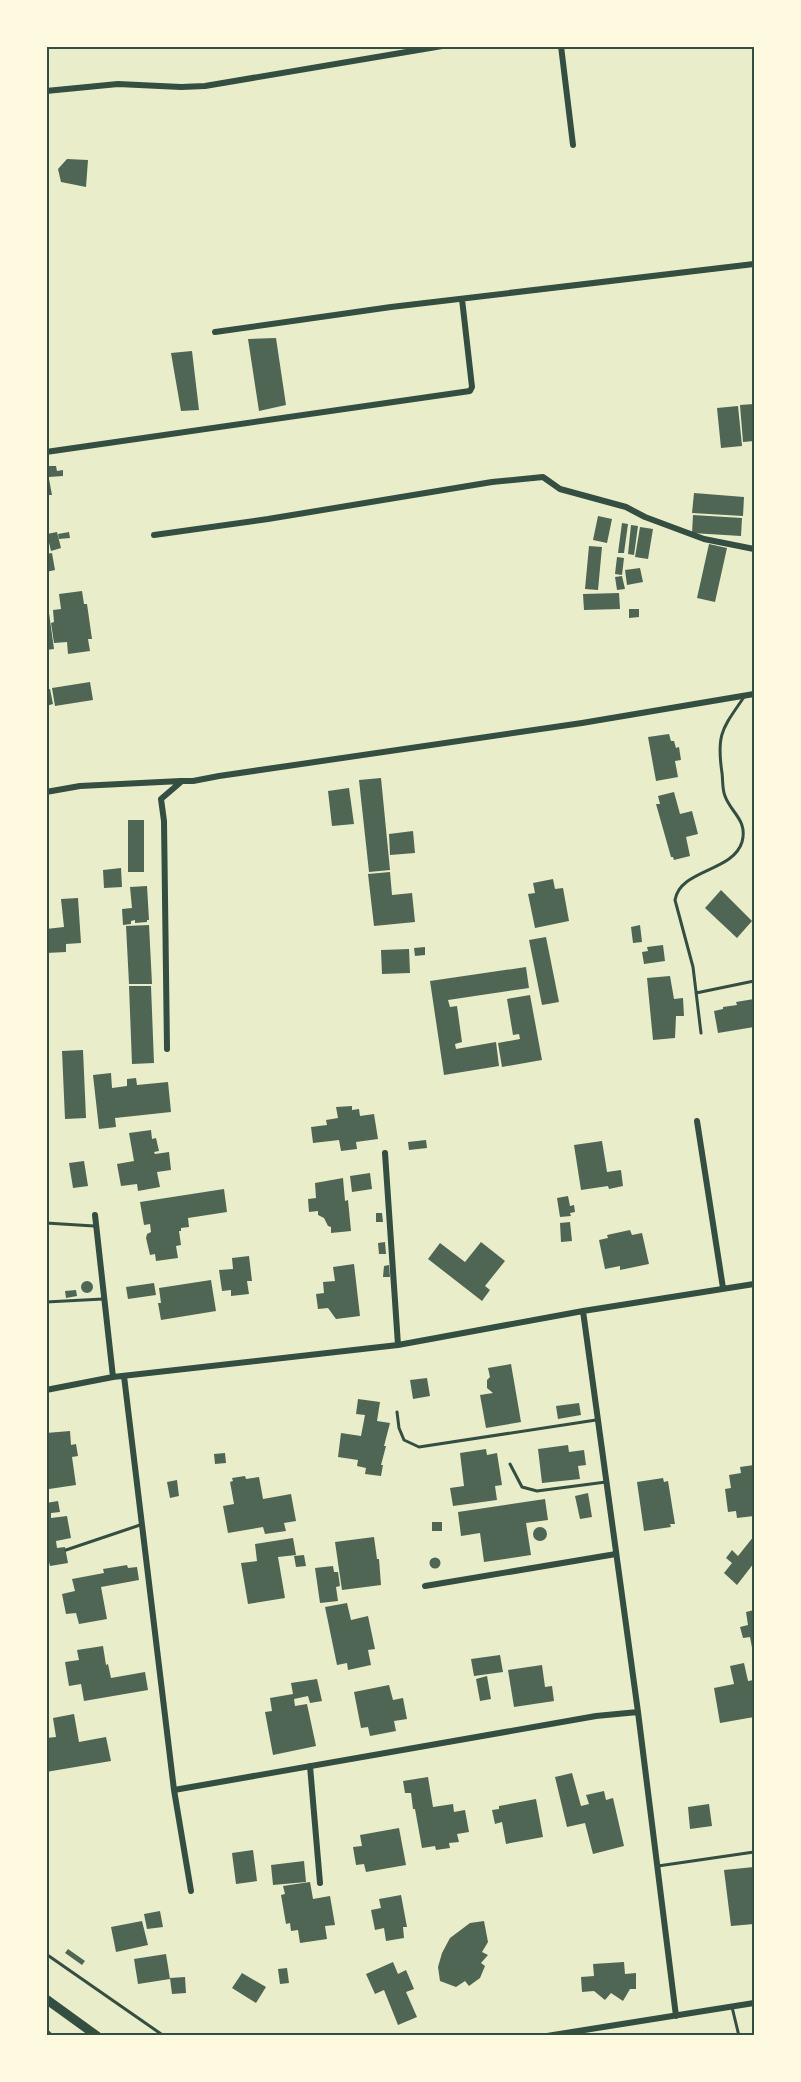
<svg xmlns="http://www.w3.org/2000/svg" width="801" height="2082" viewBox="0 0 801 2082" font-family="Karla,sans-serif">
	<rect width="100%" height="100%" fill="#e9edc9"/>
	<path fill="#4f6655" d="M67,159L88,160L86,187L61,182L58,169Z
		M276,338L286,405L259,411L248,339Z
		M192,351L199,410L181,411L171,353Z
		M754,404V441L743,442L740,405Z
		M738,406L742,446L721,448L717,408Z
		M47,466H56L57,471L63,470V476L49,477Z
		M49,479L52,495H46V480Z
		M694,493L744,497L743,516L692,513Z
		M693,515L742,518L741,536L692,533Z
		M598,516L612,519L607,543L593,540Z
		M622,523L628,524L624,553H618Z
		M631,525L638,526L634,555L628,554Z
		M640,527L653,529L648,559L635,557Z
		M57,532L61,548L51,551L47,534Z
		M69,532L70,538L59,539L58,534Z
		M709,544L727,548L715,602L697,598Z
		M589,546L602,547L598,590L585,589Z
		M52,553L55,570L46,572V554Z
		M617,557L624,558L622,575L615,574Z
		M640,568L643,582L627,585L625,570Z
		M622,576L625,589L617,590L615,577Z
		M82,591L84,604H87L92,639H88L90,651L68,654L67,642L54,643L51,623L54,622L53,610L61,609L59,594Z
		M619,593L620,609L584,610L583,594Z
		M629,609H639V617L629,618Z
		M46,613H49L54,649L46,650Z
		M90,682L93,700L55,706L52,688Z
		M50,689L53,704L46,706V690Z
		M669,734L671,741H674L676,748L679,747L681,760L675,761L678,777L656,781L648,737Z
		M381,778L390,870L369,872L359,780Z
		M349,788L354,824L332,826L328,791Z
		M674,792L680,814L692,811L698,834L686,837L690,856L674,860L673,857H671L656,804H660L658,796Z
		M128,820H144V872H128Z
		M413,831L415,853L390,855L389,834Z
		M121,868L122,887L104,888L103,870Z
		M390,872L392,895L412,893L415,922L374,926L368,874Z
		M553,879L555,889L563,888L569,921L535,928L528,894L535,893L533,883Z
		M147,886L149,920H147V922L135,923V920L131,921V924L123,925L122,909L132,908L130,887Z
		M721,890L752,921L737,938L705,908Z
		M78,898L81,943L66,944V952L46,953V929L64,927L61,899Z
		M149,925L152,984H129L126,926Z
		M640,925L642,942L633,943L631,927Z
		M546,937L559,1002L542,1005L529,940Z
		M663,945L665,961L644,964L642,952L648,951L647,947Z
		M425,947V955L415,956L414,948Z
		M409,949L410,973L382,974L381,950Z
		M526,967L529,988L448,1000L450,1007L457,1006L462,1042L455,1044L456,1049L496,1042L499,1066L444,1075L430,981Z
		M670,976L674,999L683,998L684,1016H676L675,1038L653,1040L647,978Z
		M129,986H151L154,1063L132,1064Z
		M530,995L542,1060L502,1067L498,1043L520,1039L519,1034L513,1035L507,999Z
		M754,999V1027L718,1033L714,1011L723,1009V1007L737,1005L736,1002Z
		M83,1050L86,1118L65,1119L62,1051Z
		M111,1073L112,1088L127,1086V1079L136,1078L137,1085L168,1082L171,1112L115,1118L116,1127L99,1129L93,1075Z
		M352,1106V1110L359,1109L360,1116L374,1114L378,1139L356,1142L357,1149L341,1151L339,1140L313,1143L311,1127L327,1125L326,1120L338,1118L336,1107Z
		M151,1130L152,1139L156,1138L159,1151L154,1152L155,1154L169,1152L171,1170L157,1172L160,1187L138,1191L137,1184L121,1186L117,1164L134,1161L129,1133Z
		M426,1140L427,1148L409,1150L408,1142Z
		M602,1141L607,1172L621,1170L623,1186L609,1189L608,1186L581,1190L574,1145Z
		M84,1161L88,1186L73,1188L69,1163Z
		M370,1173L372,1189L352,1192L350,1176Z
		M343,1178L345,1201L348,1200L351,1231L331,1233V1227L328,1226L324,1218L318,1215V1211L309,1212L308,1199L316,1198L315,1183Z
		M224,1189L227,1212L188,1218L189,1227L181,1228V1231H179L181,1245L176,1246L178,1258L156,1261L155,1254L150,1255L146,1238L147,1234L151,1232L150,1224L144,1225L140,1202Z
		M568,1196L570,1206L574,1205L575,1212L570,1213L571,1216L560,1217L557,1198Z
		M376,1213H382L383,1222H376Z
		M570,1222L572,1241L561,1242L560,1223Z
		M630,1230L632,1235L642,1233L649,1264L620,1270V1266L605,1269L599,1240L608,1238L607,1235Z
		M385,1242L386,1254H379L378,1243Z
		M481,1242L505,1261L485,1286L490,1290L482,1301L428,1259L440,1243L465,1262Z
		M249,1256L252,1281H247L249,1294L231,1296V1290L222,1291L219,1270L233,1269L232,1258Z
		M354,1264L360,1316L336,1319L328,1308L318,1309L316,1294L324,1293L323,1282L335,1281L333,1267Z
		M389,1265L390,1277H383L384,1266Z
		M211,1280L216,1311L161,1320L158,1303H161L159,1288Z
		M81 1287a6 6 0 1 1 12 0a6 6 0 1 1-12 0Z
		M154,1283L156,1295L128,1299L126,1287Z
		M76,1290L77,1296L66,1298L65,1291Z
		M511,1364L521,1422L486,1428L480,1395L493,1393L487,1388V1380L490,1377L488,1368Z
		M427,1378L430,1396L413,1399L410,1380Z
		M358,1399L380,1402L377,1421L390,1423L384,1446H386L381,1465H383L381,1476L365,1474L366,1468L357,1466L358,1460L338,1457L341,1433L361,1436L365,1415L356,1414Z
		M579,1403L581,1415L558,1419L556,1406Z
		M70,1431L71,1445L76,1444L78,1456L72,1457L76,1485L49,1489L46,1473V1433Z
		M568,1445L569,1452L584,1450L586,1465L578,1466L580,1479L542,1483L538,1449Z
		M486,1449L487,1455L497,1453L502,1485L495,1486L497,1500L453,1506L450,1488L464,1486L460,1453Z
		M225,1453L226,1463L215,1464L214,1454Z
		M754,1465V1516L737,1518L736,1511L728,1512L725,1489L731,1488L729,1475L741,1473L740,1467Z
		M245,1476L246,1479L259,1477L263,1499L291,1494L296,1521L284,1523L286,1531L265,1534L263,1527L228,1533L223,1506L234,1504L230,1482L233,1481L232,1478Z
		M663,1478L664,1482L668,1481L675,1524H670L671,1527L644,1531L637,1482Z
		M177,1480L179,1496L170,1498L167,1482Z
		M588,1493L592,1517L580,1519L575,1496Z
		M545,1499L548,1520L526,1523L531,1555L484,1562L480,1533L461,1536L458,1512Z
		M58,1501L60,1512L51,1513V1518L67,1516L71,1538L56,1541L57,1548L65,1547L68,1563L50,1566L48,1558H46V1503Z
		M432,1522H442V1531H432Z
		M533 1534a7 7 0 1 1 14 0a7 7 0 1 1-14 0Z
		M754,1536V1563L737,1585L724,1573L732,1563L726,1558L732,1550L738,1556Z
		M374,1537L377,1559H379L381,1585L342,1590L335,1542Z
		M293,1538L296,1555L278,1557L285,1598L248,1604L241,1563L257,1561L255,1544Z
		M304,1555L306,1566L296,1567L294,1556Z
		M429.5 1563a5.5 5.5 0 1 1 11 0a5.5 5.5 0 1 1-11 0Z
		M127,1565L128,1568L137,1567L139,1580L101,1587L107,1619L79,1624L76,1613L66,1614L62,1594L75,1591L72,1579L104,1573L103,1569Z
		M333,1566L334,1572H338L340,1586L336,1587L338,1601L320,1603L315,1568Z
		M347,1603L351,1620L368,1616L375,1649L368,1650L371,1665L348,1670L347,1663L337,1665L325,1607Z
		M754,1610V1653H753L750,1637L743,1638L740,1627L748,1625L746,1612Z
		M103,1646L106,1665L108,1664L111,1678L145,1672L148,1690L84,1701L81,1684L69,1686L65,1662L79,1660L77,1650Z
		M500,1655L503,1672L474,1676L471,1659Z
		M744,1663L748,1681L754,1680V1717L720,1723L714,1688L734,1684L730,1666Z
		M542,1665L545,1687L552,1686L554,1701L514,1707L508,1670Z
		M487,1676L491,1699L480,1701L476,1679Z
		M317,1679L322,1701L310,1703L308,1696L294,1699L295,1706L307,1704L316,1746L273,1755L265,1712L272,1711L270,1698L293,1694L291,1683Z
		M389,1685L393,1700L403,1698L407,1719L394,1721L396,1731L370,1736L368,1727L361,1728L354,1692Z
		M74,1714L79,1742L106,1737L111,1761L46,1772V1738L56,1737L53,1718Z
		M572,1773L581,1806L589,1804L586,1795L604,1791L606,1800L613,1798L624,1846L593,1854L585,1823L567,1827L555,1777Z
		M428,1777L433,1807L453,1804L454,1812L465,1810L469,1832L457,1834L459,1842L449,1843L450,1848L436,1850L435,1846L422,1848L415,1809H413L411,1793H405L403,1781Z
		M536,1799L543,1837L506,1844L502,1822L495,1824L492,1810L499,1809V1806Z
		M709,1804L712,1826L690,1829L688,1807Z
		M399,1828L406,1865L366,1872L364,1864L356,1865L353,1847L362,1846L360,1835Z
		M253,1850L257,1881L236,1884L232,1853Z
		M304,1861L306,1882L273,1885L271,1865Z
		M754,1867V1924L731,1926L724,1870Z
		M310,1882L313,1899L330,1896L335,1925L325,1926L327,1939L300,1943L298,1930L291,1931L290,1923L286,1924L281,1895L285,1894L283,1886Z
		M401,1895L407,1927H403L404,1938L386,1941L384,1928L375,1930L371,1910L381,1908L379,1899Z
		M160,1911L163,1927L147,1929L144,1914Z
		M142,1921L148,1945L116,1952L111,1927Z
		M484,1921L488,1942L482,1952L488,1955L481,1963L485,1966L480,1978L469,1986L465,1981L456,1987L440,1981L438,1967L442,1953L450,1938L470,1923Z
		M68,1949L85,1961L82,1965L65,1953Z
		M166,1954L170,1979L138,1984L134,1959Z
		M393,1962L398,1974L406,1970L414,1989L406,1992L417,2017L398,2025L384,1990L375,1994L366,1974Z
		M624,1962L625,1974L636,1973V1989H630L623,2001L611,1993L605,2000L594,1991L582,1992L581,1977L594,1976L593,1964Z
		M287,1968L289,1983L280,1984L278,1969Z
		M242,1973L266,1987L256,2003L232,1988Z
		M185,1977L186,1993L172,1994L170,1978Z"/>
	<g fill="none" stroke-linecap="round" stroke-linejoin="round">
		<path stroke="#344e41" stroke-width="3" d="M696,993L754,981
			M701,1033L693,967L675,900C680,869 733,872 742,842C748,820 731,813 725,796C722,789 723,780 722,773C716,733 723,728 744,697
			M46,1223L94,1226
			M46,1302L103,1299
			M397,1412L399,1428L404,1440L419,1447L596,1420
			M510,1464L522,1487L537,1491L606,1482
			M66,1550L140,1525
			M658,1866L754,1852
			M46,1954L164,2036
			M732,2007L739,2036"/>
		<path stroke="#344e41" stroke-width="6" d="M561,46L573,145
			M46,91L118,84L181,87L205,86L442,46
			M215,332L391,307L754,264
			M46,452L470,391L472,387L462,299
			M154,535L268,519L492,482L543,477L560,489L626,507L645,517L704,539L754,549
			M46,792L80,786L181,781
			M167,1049L164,821L161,799L182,781H193L219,776L582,723L754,694
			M697,1121L723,1288
			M385,1153L398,1345
			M95,1215L113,1377
			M583,1311L638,1712L676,2016
			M124,1376L174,1790L191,1891
			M46,1390L113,1377L398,1345L583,1311L754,1284
			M425,1586L616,1554
			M310,1766L320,1883
			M174,1790L596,1716L638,1712
			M547,2036L754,2003"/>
		<path stroke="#344e41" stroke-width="9" d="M46,1999L97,2036
			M46,2034L48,2036"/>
	</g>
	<rect width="801" height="2082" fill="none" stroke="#fefae0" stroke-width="96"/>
	<rect x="48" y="48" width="705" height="1986" fill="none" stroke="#344e41" stroke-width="2"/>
</svg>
